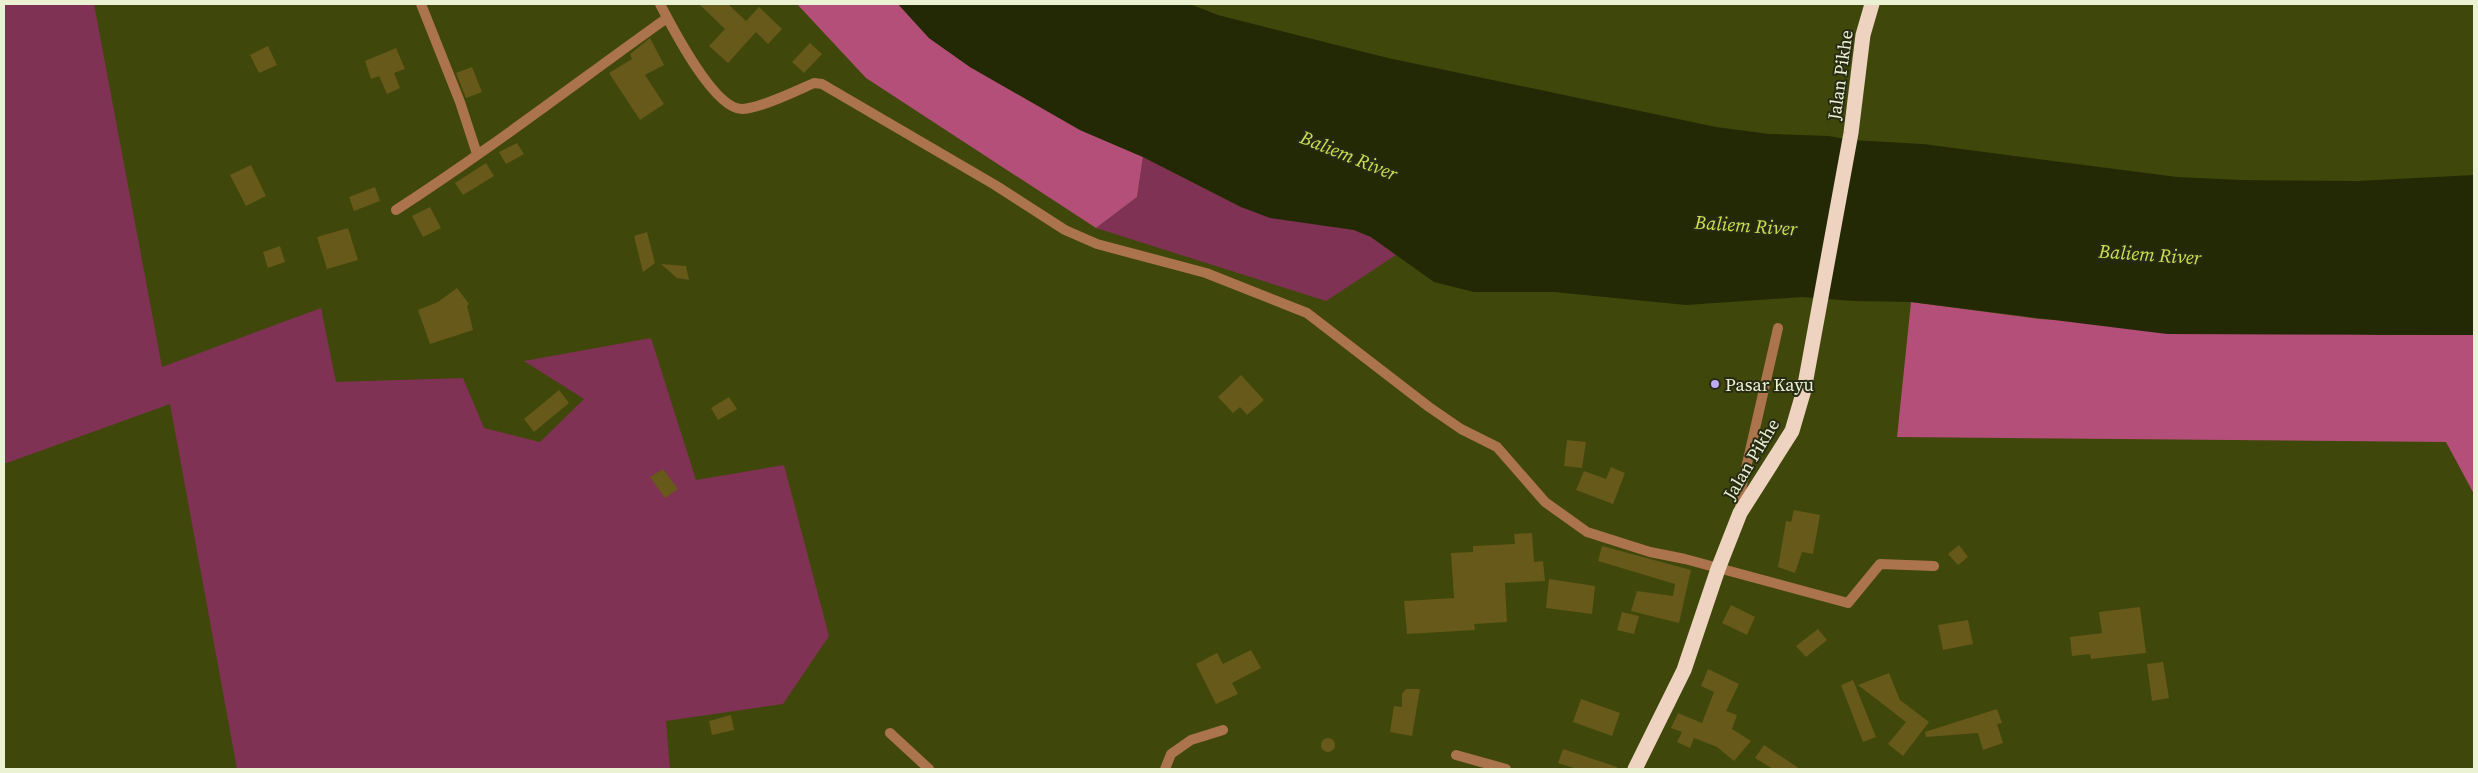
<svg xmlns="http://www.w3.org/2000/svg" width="2478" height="773" viewBox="0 0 2478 773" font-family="'Source Serif 4',serif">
	<rect width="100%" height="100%" fill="#40470a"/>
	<path fill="#7f3253" d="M4,4H94L162,367L321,308L336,382L463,378L484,428L540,442L584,399L524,361L651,338L696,480L784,465L829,636L783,704L666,721L670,769H237L170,404L4,464Z
		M1143,157L1241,207L1354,230L1371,237L1396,255L1326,301L1096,228L1137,197Z"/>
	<path fill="#b34f78" d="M797,4H898L929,38L970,67L1080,130L1143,157L1137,197L1096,228L866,78Z
		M1911,302L2039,319L2377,335H2474V494L2446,442L1897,437Z"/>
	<path fill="#242905" d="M898,4H1190L1218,15L1388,58L1716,127L1769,134L1829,136L1851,140L1923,144L2177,177L2241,180L2357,181L2474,175V335L2167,334L1911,302L1854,301L1802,297L1686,305L1554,292H1474L1434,282L1371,237L1354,230L1270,218L1241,207L1143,157L1080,130L970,67L929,38Z"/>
	<path fill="#66591a" d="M699,4H728L746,21L759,7L782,29L768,44L756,32L728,63L709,46L725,29Z
		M650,38L664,65L645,75L664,104L640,120L609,73L632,59L630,54Z
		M810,43L822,54L804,73L792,62Z
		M268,46L277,65L259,73L250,55Z
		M396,48L405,69L394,73L400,88L387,94L379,76L371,79L365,61Z
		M472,67L482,92L466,98L456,73Z
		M517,143L524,154L506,164L499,152Z
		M486,163L494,176L463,195L455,183Z
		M251,165L266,196L246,206L230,175Z
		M375,187L380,201L354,211L349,197Z
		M430,207L441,228L423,237L412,216Z
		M348,228L358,260L327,269L317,237Z
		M647,232L655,263L643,272L634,236Z
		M280,246L285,262L268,268L263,252Z
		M661,264L686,266L689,280L677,278Z
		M457,288L469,304L467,306L473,330L430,344L418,310L438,302Z
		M1241,375L1264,400L1247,415L1240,407L1233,413L1218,397Z
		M559,390L569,403L534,432L524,419Z
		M729,397L737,409L718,420L711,408Z
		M1567,440L1586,442L1582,468L1564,466Z
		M1611,467L1625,473L1613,504L1576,490L1584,471L1606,479Z
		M663,469L678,489L665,498L650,477Z
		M1794,510L1820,515L1813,554L1802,552L1795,573L1778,567L1786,521L1791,522Z
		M1532,533L1534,562L1543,561L1545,581L1505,583L1507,622L1474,624L1475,630L1407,634L1404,601L1454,598L1451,553L1473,552V546L1515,544L1514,534Z
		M1959,545L1968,557L1958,565L1948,554Z
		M1602,546L1691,570L1679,623L1631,611L1637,591L1673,596L1675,584L1598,561Z
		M1549,579L1595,586L1592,614L1546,608Z
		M1731,605L1755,617L1747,635L1722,623Z
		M2140,607L2146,653L2091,659L2090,654L2072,656L2070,637L2102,633L2099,612Z
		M1622,612L1639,616L1634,634L1617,630Z
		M1968,620L1973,644L1943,650L1938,625Z
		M1818,629L1827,640L1806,657L1796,646Z
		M1251,650L1261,668L1232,683L1238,694L1216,704L1196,664L1217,653L1223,664Z
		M2163,662L2169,698L2152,701L2147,664Z
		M1708,669L1739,684L1726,711L1737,715L1732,729L1751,741L1734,761L1717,747L1694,738L1690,748L1677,742L1682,732L1671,728L1678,713L1702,723L1714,692L1701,686Z
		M1889,673L1900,700L1929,722L1903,756L1888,744L1906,722L1858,685Z
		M1853,680L1876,737L1863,742L1841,685Z
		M1406,689H1420L1412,736L1390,732L1394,706L1402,707V694Z
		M1581,699L1620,713L1612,736L1573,722Z
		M1997,709L2002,723L1997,724L2003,743L1983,750L1978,733L1926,737L1925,732Z
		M731,715L734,730L712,735L709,721Z
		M1321 745a7 7 0 1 1 14 0a7 7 0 1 1-14 0Z
		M1764,745L1800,769H1773L1755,758Z
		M1563,749L1617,767V769H1577L1558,763Z"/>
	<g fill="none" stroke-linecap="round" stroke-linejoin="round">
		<path stroke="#ab744c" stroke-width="10" d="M1740,512L1741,490L1778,328"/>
		<path stroke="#ab744c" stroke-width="10" d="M421,4L460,102L477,154
			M660,4C672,27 714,109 742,109C759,109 798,90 814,83L822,84L995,185L1065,230L1097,244L1206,273L1307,313L1429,407L1461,429L1497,447L1545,502L1587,532L1650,552L1685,559L1848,603L1880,564L1934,566
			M396,210C489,150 577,82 667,18
			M890,733L929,769
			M1456,755L1506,769
			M1165,769L1171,754L1191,740L1223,730"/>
		<path stroke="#eed3c0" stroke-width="15" d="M1635,769L1684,670L1718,569L1740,513L1792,431L1804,390L1851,133L1863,35L1872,4"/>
	</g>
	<circle fill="#bea9f5" stroke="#272b13" stroke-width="2" cx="1715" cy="384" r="5"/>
	<g text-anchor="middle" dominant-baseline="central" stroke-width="4" stroke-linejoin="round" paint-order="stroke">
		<g font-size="18" fill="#ebf1d3" stroke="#272b13">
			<text transform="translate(1840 75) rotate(-82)">Jalan Pikhe</text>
			<text transform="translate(1751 459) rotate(-59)">Jalan Pikhe</text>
		</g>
		<g font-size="18" fill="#ebf1d3" stroke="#272b13" text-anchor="start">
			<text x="1725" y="384">Pasar Kayu</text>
		</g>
		<g font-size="19" font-style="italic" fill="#cde150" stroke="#272b13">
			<text transform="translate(1349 155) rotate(22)">Baliem River</text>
			<text transform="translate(1746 225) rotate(4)">Baliem River</text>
			<text transform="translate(2150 254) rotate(4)">Baliem River</text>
		</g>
	</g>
	<rect width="2478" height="773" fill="none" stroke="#ebf1d3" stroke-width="10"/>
</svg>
